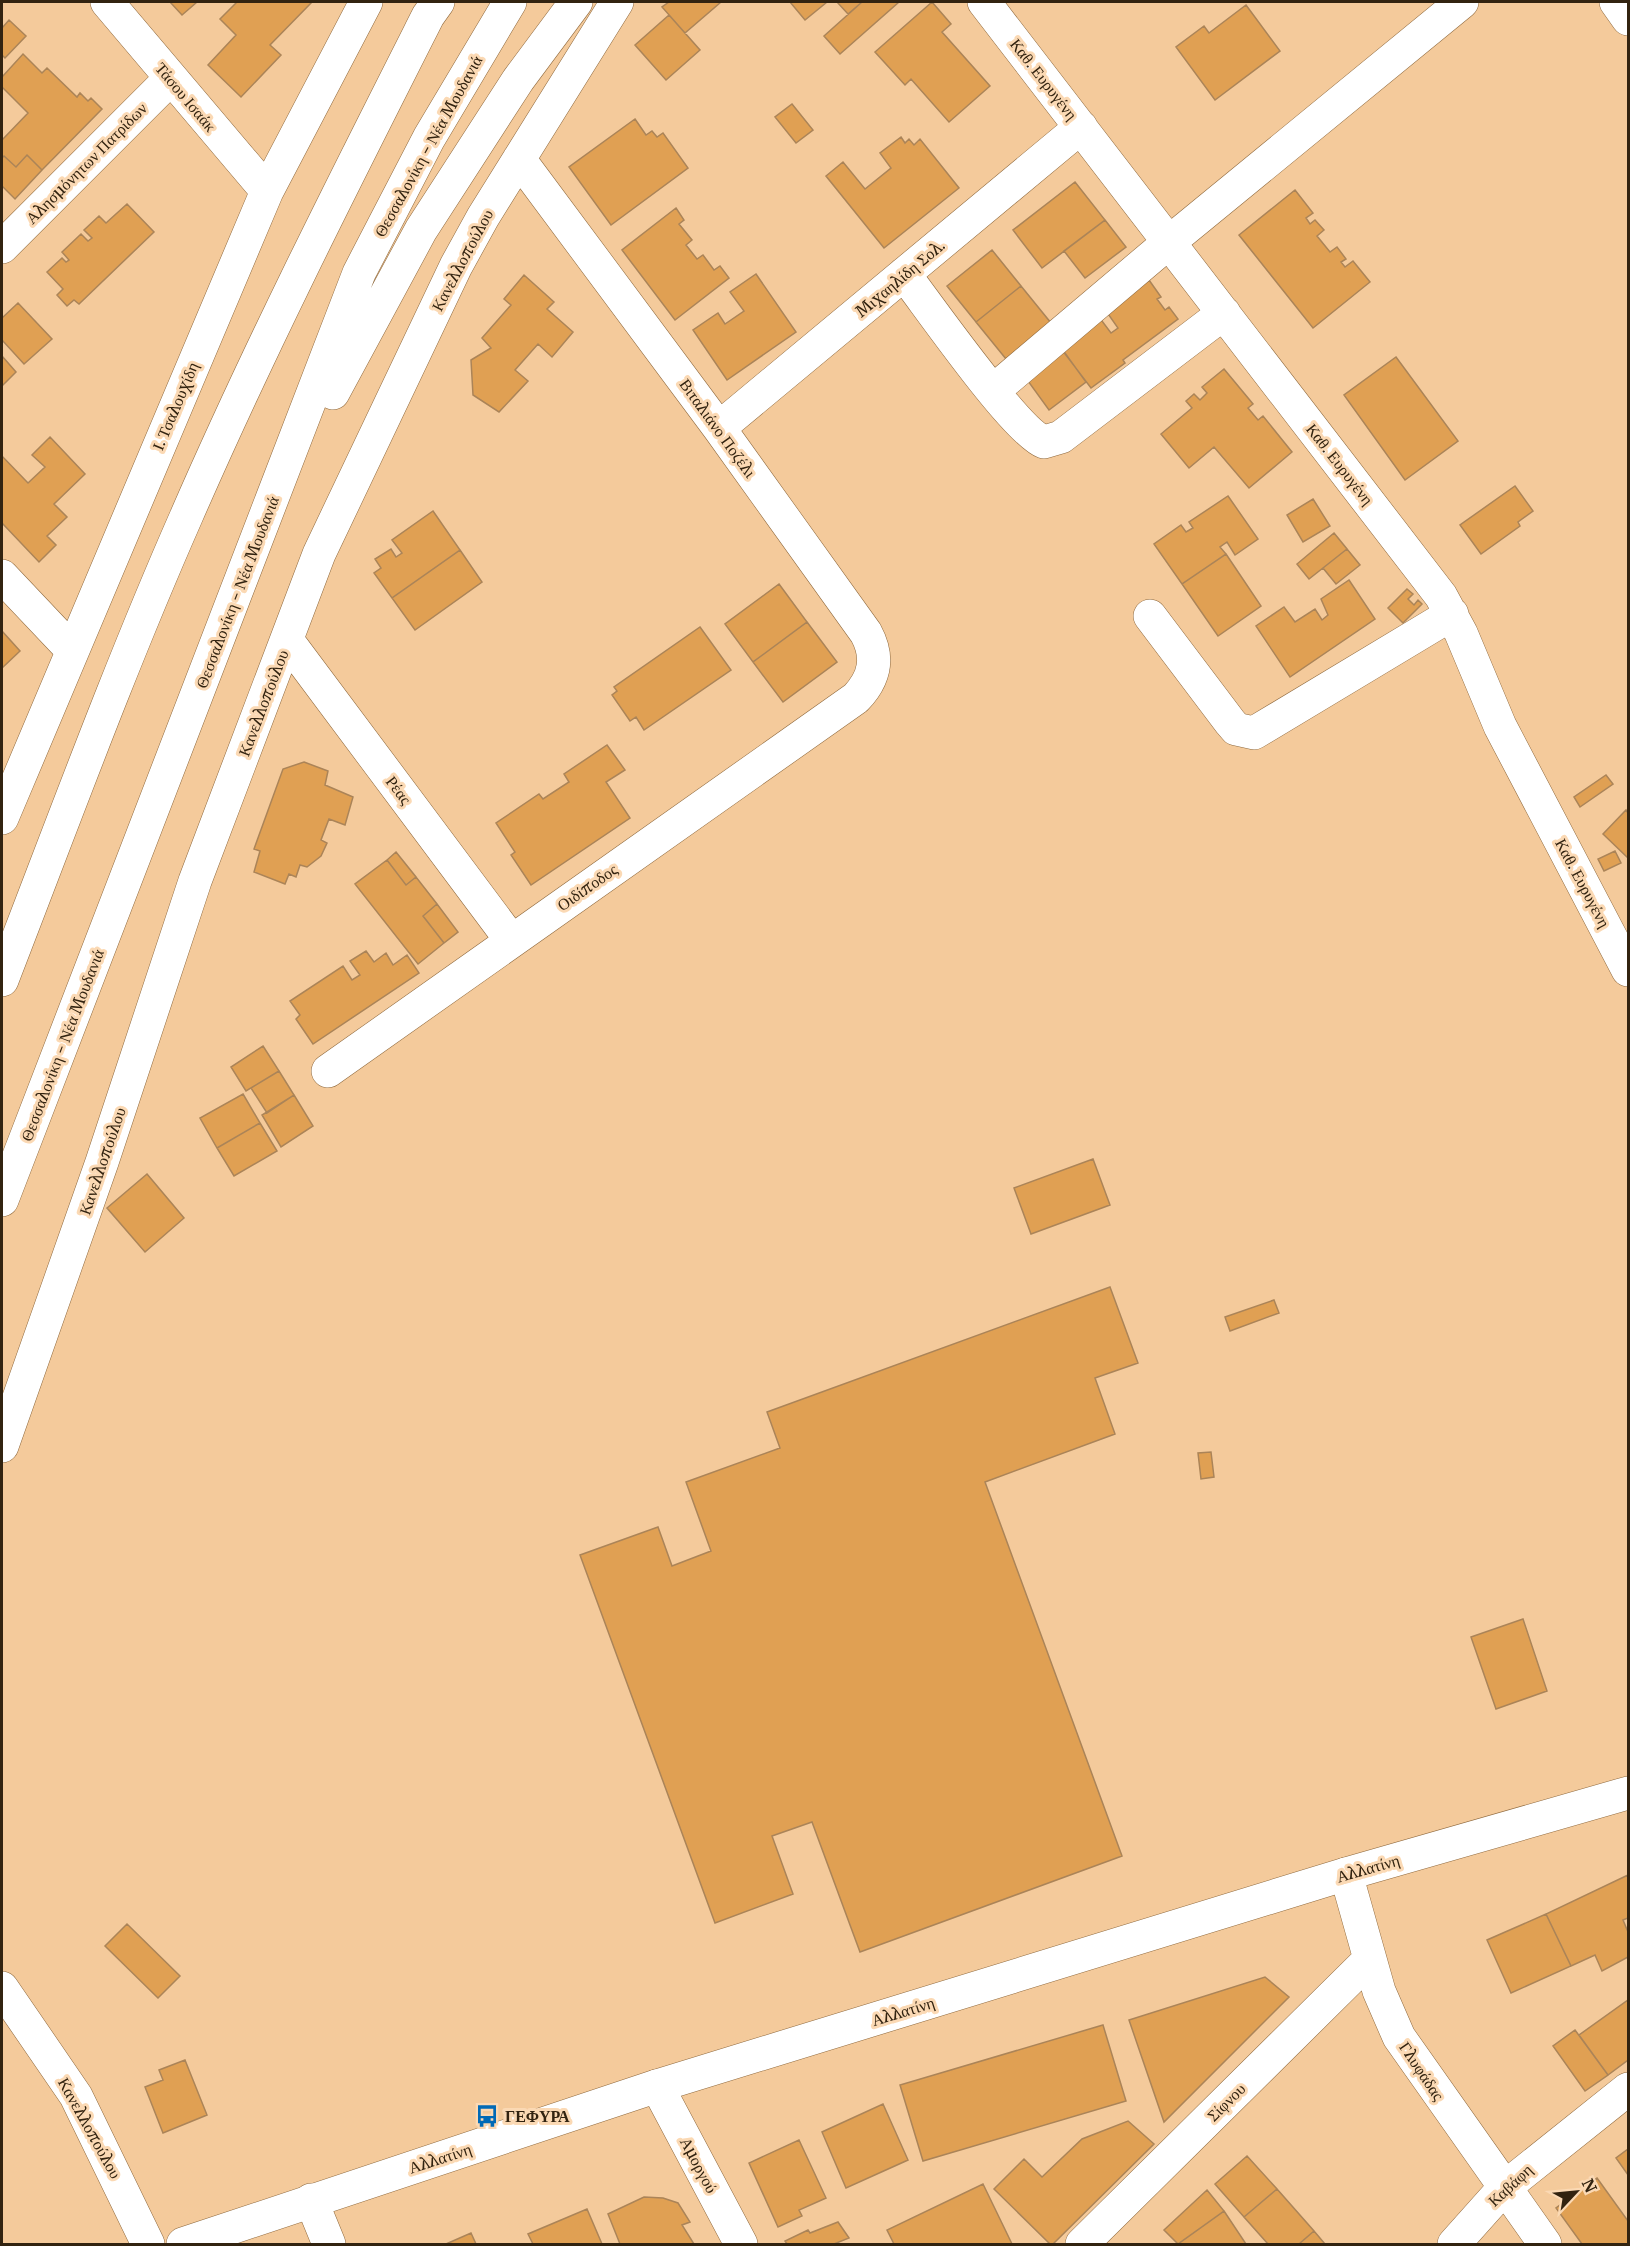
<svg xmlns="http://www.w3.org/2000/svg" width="1630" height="2246" viewBox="0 0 1630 2246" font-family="Merriweather,serif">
	<rect width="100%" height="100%" fill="#f4ca9b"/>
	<path fill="#e0a053" stroke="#ab8458" stroke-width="1.5" d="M170,2H197L182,15Z
		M237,2H312L270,45L281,55L241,97L208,65L236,35L220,19Z
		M669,2H721L685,33L662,7Z
		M790,2H827L805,20Z
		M837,2H862L848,14Z
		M862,2H899L840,54L824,36Z
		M932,2L951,24L942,32L990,86L949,122L911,79L905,85L875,52Z
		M1246,5L1280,51L1215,100L1176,47L1204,26L1209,33Z
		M669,15L700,50L666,80L635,45Z
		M9,20L26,36L5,58L2,55V28Z
		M23,54L42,73L47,68L77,97L80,93L88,101L91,98L102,109L42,170L27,155L16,167L4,156L2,158V140L28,113L2,87V77Z
		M792,104L813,130L796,143L775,117Z
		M635,119L646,135L652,131L657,137L663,133L688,168L611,225L569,167Z
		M901,137L905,143L909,139L914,145L920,139L959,188L884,248L826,176L843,162L865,189L891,168L880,153Z
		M27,155L42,170L15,199L2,186V158L4,156L16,167Z
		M1075,182L1105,220L1042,268L1013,230Z
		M1295,190L1313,213L1306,218L1310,224L1315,220L1324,230L1317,236L1330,252L1337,247L1346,259L1341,262L1345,267L1353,261L1370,282L1313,328L1239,235Z
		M127,204L154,232L79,304L74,300L67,306L57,295L63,289L47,272L62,258L66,262L69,260L62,252L81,234L88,241L92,238L84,230L99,216L106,223Z
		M676,208L684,220L679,224L692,240L686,245L697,259L703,255L714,270L720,266L729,278L675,320L622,250Z
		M1105,220L1126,247L1085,278L1064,251Z
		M992,250L1021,286L976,322L947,286Z
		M756,274L796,332L727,380L693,330L718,313L725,324L744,311L730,292Z
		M524,275L554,302L547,309L573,332L552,357L538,344L515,370L528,381L499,412L473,395L471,360L491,348L482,338L511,305L504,299Z
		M1149,280L1161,297L1157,299L1165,310L1169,307L1178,319L1123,360L1125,363L1091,388L1059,346L1099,317L1111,333L1118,328L1106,311Z
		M1021,286L1051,323L1006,359L976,322Z
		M18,303L52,339L24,364L2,340V318Z
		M1057,342L1086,382L1049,410L1020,370Z
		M2,356L16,372L2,386Z
		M1396,357L1458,441L1405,480L1344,395Z
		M1224,369L1253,404L1248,408L1258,420L1263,416L1292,452L1249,488L1214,447L1189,468L1161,434L1192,408L1186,401L1194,394L1200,400L1207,393L1202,387Z
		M50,437L85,474L54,504L67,517L47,536L56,545L39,562L2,523V456L28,483L45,467L32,455Z
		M1515,486L1533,511L1518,522L1520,526L1481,554L1460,525Z
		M1228,496L1258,539L1235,555L1227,542L1220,547L1226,554L1182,584L1154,544L1181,525L1186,532L1193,528L1189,522Z
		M1313,499L1330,526L1303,542L1287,515Z
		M433,511L460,550L392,598L374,573L381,568L375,559L391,549L396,557L402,553L392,540Z
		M1334,533L1347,549L1309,579L1297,564Z
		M1347,549L1360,565L1336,584L1323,568Z
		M460,550L482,582L415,630L392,598Z
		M1226,554L1261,606L1218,636L1182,584Z
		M1349,580L1375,619L1290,677L1256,626L1284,607L1295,622L1315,609L1322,620L1328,615L1321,599Z
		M779,584L807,622L753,662L725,624Z
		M1407,589L1413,594L1408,599L1414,605L1418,600L1422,604L1403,623L1388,608Z
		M807,622L837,662L783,702L753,662Z
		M700,627L731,670L644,730L636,717L630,721L612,695L617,691L614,687Z
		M2,631L20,651L2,668Z
		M607,745L625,770L606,782L630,818L531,885L511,855L515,852L496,823L539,794L543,799L569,782L564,774Z
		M304,762L328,771L325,785L353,797L345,825L329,819L321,840L327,843L321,856L307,867L300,865L296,877L289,874L285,884L254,872L260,851L254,849L283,769Z
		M1606,775L1613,784L1580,807L1574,797Z
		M1626,810L1628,813V858L1603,834Z
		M1615,851L1621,863L1604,871L1598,859Z
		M396,852L416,877L406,885L387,860Z
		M387,860L406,885L416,877L437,904L423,916L444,943L418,964L355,884Z
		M437,904L458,932L444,943L423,916Z
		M366,951L374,962L386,953L393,965L407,955L419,973L313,1044L296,1019L300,1015L290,1001L343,966L352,980L360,975L350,961Z
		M263,1046L279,1071L246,1091L231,1067Z
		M279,1071L294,1095L267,1113L251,1088Z
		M243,1094L260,1123L217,1148L200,1118Z
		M294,1095L313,1126L281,1147L262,1115Z
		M260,1123L277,1151L234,1176L217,1148Z
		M1093,1159L1110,1205L1031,1234L1014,1188Z
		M147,1174L184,1218L145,1252L107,1208Z
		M1110,1287L1138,1363L1095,1378L1115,1434L985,1482L1122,1856L860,1952L812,1822L772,1836L793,1894L715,1923L580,1555L658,1527L672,1566L711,1551L686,1482L780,1448L767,1412Z
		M1274,1300L1279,1313L1230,1331L1225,1317Z
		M1211,1452L1214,1477L1201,1479L1198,1453Z
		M1523,1619L1547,1691L1496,1709L1471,1637Z
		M1628,1875V1918L1623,1920L1628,1932V1957L1602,1971L1595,1955L1571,1966L1546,1914Z
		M1546,1914L1571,1966L1511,1993L1487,1940Z
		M127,1924L180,1976L158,1998L105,1946Z
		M1265,1977L1289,1997L1164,2122L1129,2020Z
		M1628,2000V2060L1608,2075L1579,2035Z
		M1103,2025L1126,2101L923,2161L900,2085Z
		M1575,2030L1608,2075L1585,2091L1553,2046Z
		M185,2060L207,2115L163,2133L145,2087L163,2080L159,2070Z
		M883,2104L908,2160L846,2188L822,2132Z
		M1128,2121L1154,2144L1053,2244H1050L994,2189L1024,2159L1042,2177L1082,2139Z
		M799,2140L826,2198L799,2210L802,2216L778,2227L749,2163Z
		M1628,2149V2175L1616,2158Z
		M1247,2156L1277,2189L1244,2217L1215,2184Z
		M1597,2178L1628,2221V2244H1582L1556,2208Z
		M983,2184L1012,2244H894L887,2230Z
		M1277,2189L1314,2231L1299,2244H1268L1244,2217Z
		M1207,2190L1224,2211L1178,2244L1164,2230Z
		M644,2197L663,2198L678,2203L690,2222L682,2225L694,2244H620L608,2214Z
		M587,2209L602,2244H533L528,2234Z
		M1224,2211L1246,2244H1178Z
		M838,2222L849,2238L834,2244H787L785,2241L808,2230L810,2233Z
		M1314,2231L1325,2244H1299Z
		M471,2233L476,2244H446Z"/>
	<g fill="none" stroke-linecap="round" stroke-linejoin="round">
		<g stroke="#8f693d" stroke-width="34">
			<path id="minor" d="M107,2L267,191
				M984,2L1441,596L1461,633L1500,726L1628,970
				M2,247L170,79
				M904,274C928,305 1016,432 1044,442L1061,437L1224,313
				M993,391L1168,243L1462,2
				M719,428L1081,127
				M2,576L71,649
				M1150,616L1230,722L1236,729L1254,733L1452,614
				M287,640L511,940
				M2,818L267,191L366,2
				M328,1071L856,698C875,678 879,657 866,633L719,428L519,159
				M2,1446L102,1162L195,881L319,554L456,266L483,217L617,2
				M1346,1874L1379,1991L1399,2037L1545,2244
				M2,1988L76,2096L148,2244
				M657,2086L741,2244
				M311,2200L329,2244
				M1082,2244L1370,1959
				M1454,2244L1504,2188L1628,2089"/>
		</g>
		<g stroke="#8f693d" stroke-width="34">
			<path id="major" d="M1616,2L1628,19
				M183,2244L657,2086L1346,1874L1628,1793"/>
		</g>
		<g stroke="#8f693d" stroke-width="34">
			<path id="highway" d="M333,393L421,230L518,80L576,2
				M2,980C62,825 119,669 186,517C260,347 344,182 428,16L438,2
				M2,1200L359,273L429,138L510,2"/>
		</g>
		<use href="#minor" stroke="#fff" stroke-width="33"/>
		<use href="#major" stroke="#fff" stroke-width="33"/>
		<use href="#highway" stroke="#fff" stroke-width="33"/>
	</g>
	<defs>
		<g id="bus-bare" transform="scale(1.8)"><path d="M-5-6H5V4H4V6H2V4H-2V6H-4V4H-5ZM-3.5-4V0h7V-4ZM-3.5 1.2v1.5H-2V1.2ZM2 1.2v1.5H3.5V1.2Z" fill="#016ab6" stroke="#fbd9b4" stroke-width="2.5" paint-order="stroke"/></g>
	</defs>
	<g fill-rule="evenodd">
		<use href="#bus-bare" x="487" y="2116"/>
	</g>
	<g text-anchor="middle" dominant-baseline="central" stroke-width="6" stroke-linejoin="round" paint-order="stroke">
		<g font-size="16" fill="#322310" stroke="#fbd9b4">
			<text transform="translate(1044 79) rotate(52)">Καθ. Ευρυγένη</text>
			<text transform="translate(186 97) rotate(50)">Τάσου Ισαάκ</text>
			<text transform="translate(428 146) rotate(-61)">Θεσσαλονίκη - Νέα Μουδανιά</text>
			<text transform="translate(86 163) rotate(-45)">Αλησμόνητων Πατρίδων</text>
			<text transform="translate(462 260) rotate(-62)">Κανελλοπούλου</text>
			<text transform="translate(900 278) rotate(-40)">Μιχαηλίδη Σολ.</text>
			<text transform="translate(175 406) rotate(-67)">Ι. Τσαλουχίδη</text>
			<text transform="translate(718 428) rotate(54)">Βιταλιάνο Ποζέλι</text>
			<text transform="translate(1340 464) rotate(52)">Καθ. Ευρυγένη</text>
			<text transform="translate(237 592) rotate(-69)">Θεσσαλονίκη - Νέα Μουδανιά</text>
			<text transform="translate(263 703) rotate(-69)">Κανελλοπούλου</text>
			<text transform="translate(399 790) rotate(53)">Ρέας</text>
			<text transform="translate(1583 883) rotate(62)">Καθ. Ευρυγένη</text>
			<text transform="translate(587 887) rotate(-35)">Οιδίποδος</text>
			<text transform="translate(62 1045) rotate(-69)">Θεσσαλονίκη - Νέα Μουδανιά</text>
			<text transform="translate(102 1161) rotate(-71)">Κανελλοπούλου</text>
			<text transform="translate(1368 1868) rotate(-16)">Αλλατίνη</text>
			<text transform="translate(903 2011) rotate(-17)">Αλλατίνη</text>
			<text transform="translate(1422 2071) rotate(56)">Γλυφάδας</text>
			<text transform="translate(1226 2102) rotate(-45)">Σίφνου</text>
			<text transform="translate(90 2128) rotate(61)">Κανελλοπούλου</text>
			<text transform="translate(440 2158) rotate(-18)">Αλλατίνη</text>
			<text transform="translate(699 2165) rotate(62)">Αμοργού</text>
			<text transform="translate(1510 2185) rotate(-43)">Καβάφη</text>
		</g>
		<g font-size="16" font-weight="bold" fill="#322310" stroke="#fbd9b4" text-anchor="start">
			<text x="505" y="2116">ΓΕΦΥΡΑ</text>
		</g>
	</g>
	<rect width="1630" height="2246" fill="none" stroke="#322310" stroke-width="6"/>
	<g transform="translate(1576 2192) rotate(64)" stroke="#fbd9b4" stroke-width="4.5" paint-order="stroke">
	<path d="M0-4.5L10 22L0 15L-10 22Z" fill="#322310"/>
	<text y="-9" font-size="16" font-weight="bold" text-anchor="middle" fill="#322310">N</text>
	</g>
</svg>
